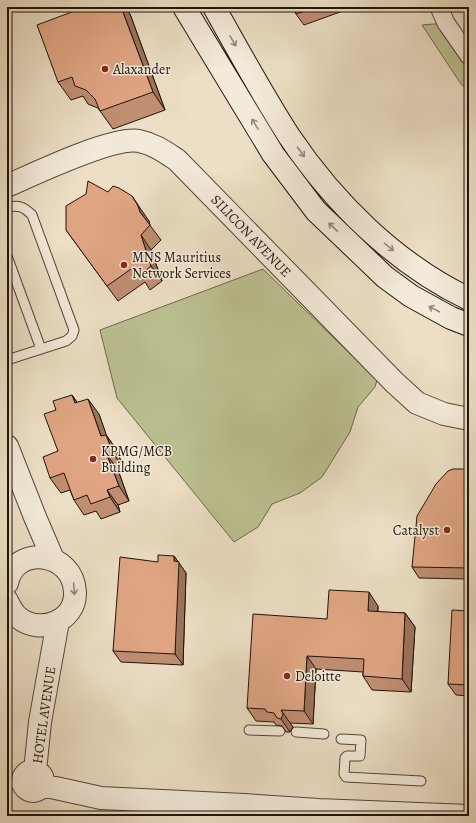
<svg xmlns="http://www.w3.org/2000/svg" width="476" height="823" viewBox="0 0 476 823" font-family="Alegreya,serif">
	<rect width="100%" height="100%" fill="#ecdfc5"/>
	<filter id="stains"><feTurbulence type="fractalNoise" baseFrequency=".005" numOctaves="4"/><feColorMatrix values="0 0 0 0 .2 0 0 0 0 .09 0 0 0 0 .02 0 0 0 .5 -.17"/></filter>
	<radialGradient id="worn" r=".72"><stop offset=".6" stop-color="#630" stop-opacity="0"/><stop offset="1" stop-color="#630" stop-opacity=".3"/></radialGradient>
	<path fill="#bcc192" stroke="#6e6a4e" d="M446,23L469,56V91L461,84L422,25Z
		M263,269L377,380L375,387L358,407L350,432L322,477L300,493L272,504L258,527L234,542L117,398L100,330Z"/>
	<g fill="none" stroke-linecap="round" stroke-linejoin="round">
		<g stroke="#53463a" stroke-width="11">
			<path id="service" d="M7,208C18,204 24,207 32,215L74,330L72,336L66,341L7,360
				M7,256L41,349
				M249,730L280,731
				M296,732L324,734
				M341,739L361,740L360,756H347L345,758L344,774L346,777L421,781
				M7,783L24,784"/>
		</g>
		<g stroke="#53463a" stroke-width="19">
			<path id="minor" d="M439,7L446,23L469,56"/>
		</g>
		<g stroke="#53463a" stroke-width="24">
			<path id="tertiary" d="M7,186C34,174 113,136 139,141C154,144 165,152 177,160L395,383L417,403L444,414L469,419
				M7,446L35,517L53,559
				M7,583C15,544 73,551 75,592C76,621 40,635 19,618C13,614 10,607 7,601
				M35,771L40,722L58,621
				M23 781a10 10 0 1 1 20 0a10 10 0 1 1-20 0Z
				M42,785L101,798L244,805L318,810L469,816"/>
		</g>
		<g stroke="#20130b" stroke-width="24">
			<path id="secondary" d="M184,7L273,154L316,211L385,277L411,296L451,318L469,325
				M214,7C238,50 262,94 289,136C334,203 396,264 469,299"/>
		</g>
		<use href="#service" stroke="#f3ead9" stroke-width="9"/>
		<use href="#minor" stroke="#f3ead9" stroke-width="17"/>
		<use href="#tertiary" stroke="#f3ead9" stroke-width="22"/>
		<use href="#secondary" stroke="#f3ead9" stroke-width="22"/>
	</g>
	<path fill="#c08e71" stroke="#20130b" d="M293,7H354L304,25L296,14Z
		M130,14L165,110L113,129L98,108L88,104L83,96L71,100L58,82Z
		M149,221V224L161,240L151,250L162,281L150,290L145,282L118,301L66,230Z
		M72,395L77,402L99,414L106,435L117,450L123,468L118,470L129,501L118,505L120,512L101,519L96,511L84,515L74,500L70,490L61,493L50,478L58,451L56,410Z
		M469,469V579L419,578L412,567Z
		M174,556L186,573L183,665L121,662L113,651L158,562Z
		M378,606V612L405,613L415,627L411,692L372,690L363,676V672L316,669L313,724L290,723L293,727L290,732H286L282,726L276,725L274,722L256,721L247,708L327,619Z
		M469,611V696L456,695L448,684Z"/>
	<path fill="#9c745c" stroke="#20130b" d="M121,7H125L130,14L165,110L153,92Z
		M132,196L149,221L150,225L140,212Z
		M141,235L151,250L162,281L151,266Z
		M72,395L82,410L75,403Z
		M88,399L99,414L112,451L101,436Z
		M106,435L117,450L123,468L113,453Z
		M107,455L118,470L129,501L119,486Z
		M107,490L118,505L120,512L110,497Z
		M174,556L186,573L183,665L175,654Z
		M369,592L378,606L377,624L368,611Z
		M405,613L415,627L411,692L402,679Z
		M307,656L316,669L313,724L304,711Z
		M281,710L293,727L290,732L281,719Z"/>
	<path fill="#dfa583" stroke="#20130b" d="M85,7H121L153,92L100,111L95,99L86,90L75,86L72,77L58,82L37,25Z
		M293,7H315L296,14Z
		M88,181L108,192L113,186L119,188L132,196L138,206L140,212L150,225L141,235L151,266L140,275L134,267L107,286L66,230V206L86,194Z
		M72,395L75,403L88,399L101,436L106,435L113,453L107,455L119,486L107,490L110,497L91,504L87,495L74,500L64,473L50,478L43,457L58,451L44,414L56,410L53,401Z
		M453,469H469V568L412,567L417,516L436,484L448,471Z
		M158,555L174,556V561L179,562L175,654L113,651L120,557L158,562Z
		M329,590L369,592L368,611L405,613L402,679L363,676L364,659L307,656L304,711L281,710L283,714L281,719L277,718L274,713L267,712L265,709L247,708L253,614L327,619Z
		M452,610L469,611V685L448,684Z"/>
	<defs><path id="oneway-shaft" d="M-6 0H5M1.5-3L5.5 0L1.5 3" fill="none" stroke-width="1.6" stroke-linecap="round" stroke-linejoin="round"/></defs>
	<g stroke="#94897c">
		<use href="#oneway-shaft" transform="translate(233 41) rotate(60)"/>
		<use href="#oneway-shaft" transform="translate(255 124) rotate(-122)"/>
		<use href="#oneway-shaft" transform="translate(301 152) rotate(53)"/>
		<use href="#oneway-shaft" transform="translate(333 227) rotate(-137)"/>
		<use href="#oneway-shaft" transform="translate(389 247) rotate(39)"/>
		<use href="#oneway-shaft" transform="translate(434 309) rotate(-152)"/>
		<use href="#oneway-shaft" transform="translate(74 589) rotate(86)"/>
	</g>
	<g fill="#8f2418" stroke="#f3ead9" stroke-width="1.5">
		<circle cx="105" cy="69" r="4"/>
		<circle cx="124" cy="265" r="4"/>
		<circle cx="93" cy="459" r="4"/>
		<circle cx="447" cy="530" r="4"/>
		<circle cx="287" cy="676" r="4"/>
	</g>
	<g text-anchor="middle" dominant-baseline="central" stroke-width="3" stroke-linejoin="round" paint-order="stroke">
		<g font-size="14" fill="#20130b" stroke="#f3ead9" text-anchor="start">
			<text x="113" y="69">Alaxander</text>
			<text x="132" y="257">MNS Mauritius<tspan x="132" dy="16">Network Services</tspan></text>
			<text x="101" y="451">KPMG/MCB<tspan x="101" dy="16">Building</tspan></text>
			<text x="439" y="530" text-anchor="end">Catalyst</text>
			<text x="295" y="676">Deloitte</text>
		</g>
		<g font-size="14" fill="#20130b" stroke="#f3ead9">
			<text transform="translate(251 236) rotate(46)">SILICON AVENUE</text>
			<text transform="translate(44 715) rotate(-82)">HOTEL AVENUE</text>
		</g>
	</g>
	<rect width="476" height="823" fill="none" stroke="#ecdfc5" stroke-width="24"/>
	<rect x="8" y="8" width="460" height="807" fill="none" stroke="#20130b" stroke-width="2"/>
	<rect x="12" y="12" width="452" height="799" fill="none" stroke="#20130b"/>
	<rect width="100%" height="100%" filter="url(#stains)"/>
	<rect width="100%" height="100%" fill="url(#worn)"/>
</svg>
